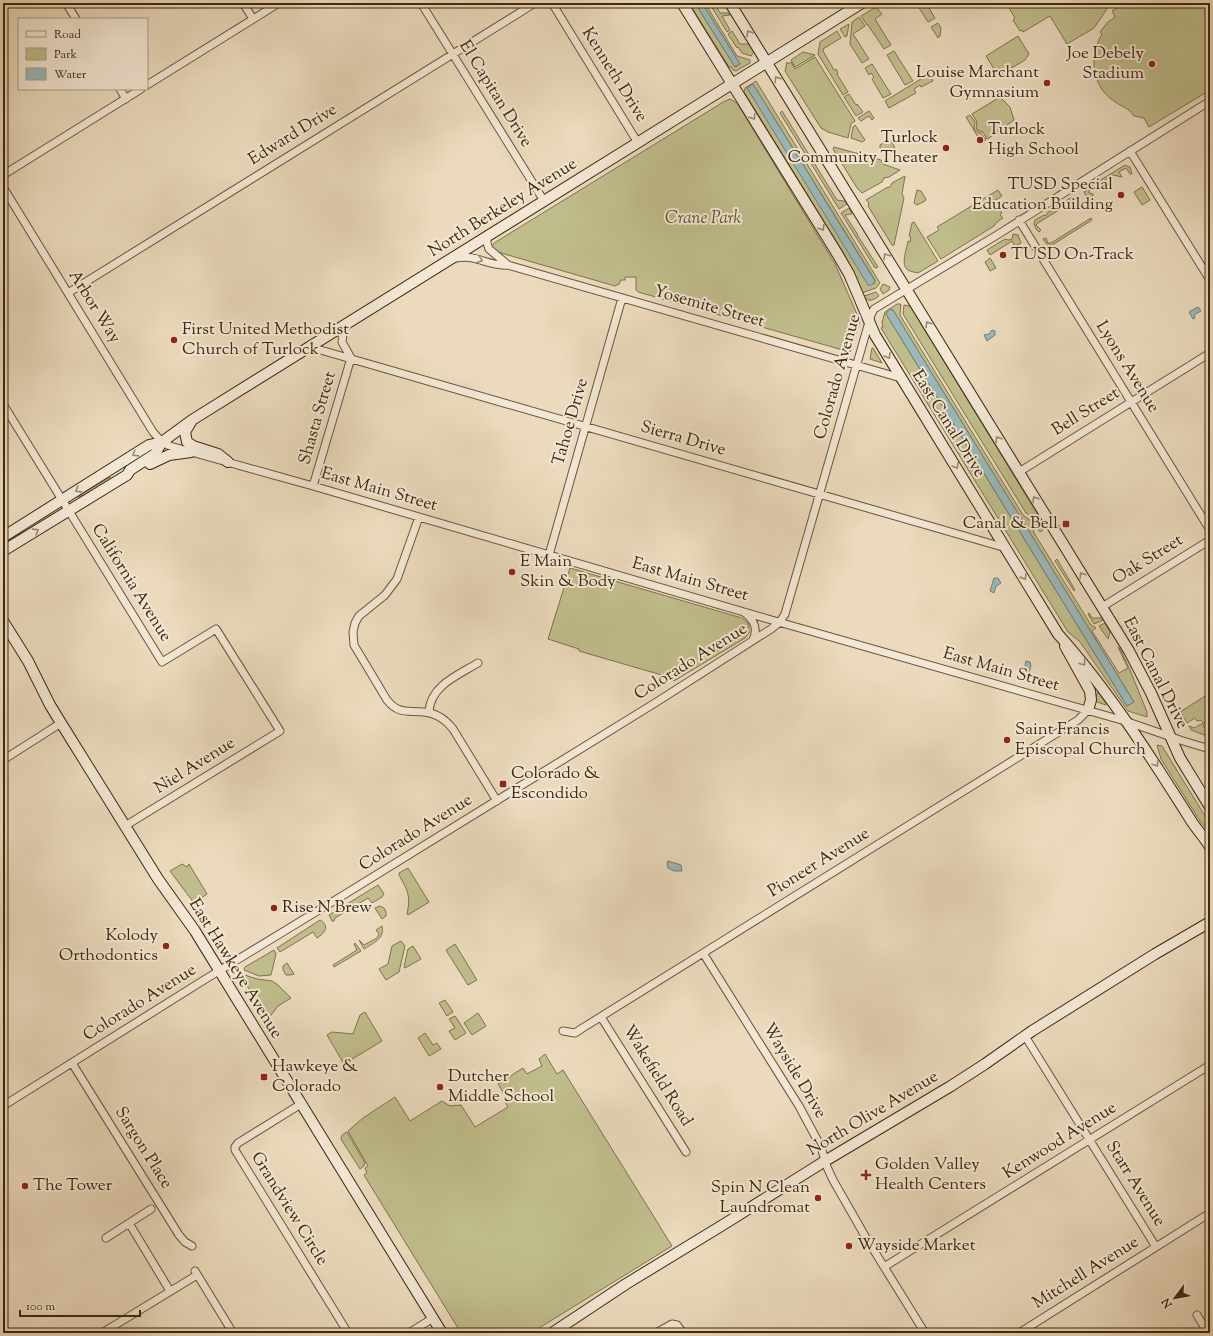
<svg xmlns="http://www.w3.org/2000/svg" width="1213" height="1336" viewBox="0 0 1213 1336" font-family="'Sorts Mill Goudy',serif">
	<rect width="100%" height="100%" fill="#ebdabd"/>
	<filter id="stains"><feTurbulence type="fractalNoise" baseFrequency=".005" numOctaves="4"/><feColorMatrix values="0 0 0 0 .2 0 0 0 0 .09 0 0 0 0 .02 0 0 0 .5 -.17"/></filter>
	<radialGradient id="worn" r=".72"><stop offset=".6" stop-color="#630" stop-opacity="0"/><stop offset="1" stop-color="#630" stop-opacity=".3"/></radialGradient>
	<path fill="#c0bd8c" stroke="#7f724c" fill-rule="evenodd" d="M689,3H695L735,67L740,64L702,3H705L737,56L750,60V63L736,71L733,70L731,67H729Z
		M916,3H926L935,18L928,22Z
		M1006,3H1111L1094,28L1067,44L1050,16L1023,32L1022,30L1020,31L1013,20L1015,18Z
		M1126,3H1210V90L1149,127L1144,118L1134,116C1127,106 1123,108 1114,101C1091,86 1089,56 1102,34L1100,32L1108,22L1115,17L1112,11Z
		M715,4L720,13H728L730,15L722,16L730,30L727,32L711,6Z
		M876,7L882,14L875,19L891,45L884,49L868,25H867L861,16Z
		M859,17L865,26L853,34L869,59L862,63L850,44L852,22Z
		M938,23L941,28L940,36L938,38L931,27Z
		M849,24L847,36L845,37L840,29Z
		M732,31L740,44H749L754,52L751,56L742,53L738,47L737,48L728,34Z
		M837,31L841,38L823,49V51L834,70L836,69L838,73L837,74L848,92L843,95L818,54L820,42Z
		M1018,36L1029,54L1025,60L998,76L986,56Z
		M894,51L913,81L905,85L887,55Z
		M803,52L815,55L795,67L791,60Z
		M815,57L855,121L851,124L848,138L828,132L821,128L785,71L787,62L788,64L791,62L795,69Z
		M872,64L891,94L883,98L872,79L874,77L871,73L869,75L865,68Z
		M929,74L933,81L921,87L920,85L914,89L916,93L889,108L885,101Z
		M756,81L880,283L876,288L862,293L853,272L843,252L744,92L745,88ZM753,84L875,280L874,284L747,88Z
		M849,94L856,105L857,104L863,112L856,116L844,97Z
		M1000,97L1010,107L1014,120L1007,125L1008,126L987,139L983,132L976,129L977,122L972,114Z
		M730,99L737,103L835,264L860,321L850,352L638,292L636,290V277H625V280H621L619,284L615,286L494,251L492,247L494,243L725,101Z
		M782,111L837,200L844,201L847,204L839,209L780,113Z
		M869,111L874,118L872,120L869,116L861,121L858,118Z
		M970,115L975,122L974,130L981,133L986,140L981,142L966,117Z
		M855,125L865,140L862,142L851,138L853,127Z
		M888,140L891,141L895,148L894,152L880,148V145Z
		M834,147L881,160L883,164L900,170L889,177L884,178L882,182L862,193L857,188L833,149Z
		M1125,165L1130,167L1132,174H1130L1126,168L1119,172L1122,177L1113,175L1089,190V193L1093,194V196L1090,198L1087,197L1084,192L1086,191V189Z
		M905,176L902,194L904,198L894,245H892L868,206L869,203L866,200L886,188L890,187L892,183Z
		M1142,187L1150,200L1142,205L1134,192Z
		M917,190L921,191L926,199L925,201L917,205L914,203Z
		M998,190L1002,196L994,201L1002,213L1000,215L1003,218L997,222L994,226L941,259L927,237L939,230L937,227Z
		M1077,196L1078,198L1038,223L1036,225L1041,230L1039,232L1036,229L1034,224L1035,220L1044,215L1045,216L1047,214V213L1072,197L1074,198Z
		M849,208L852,214L845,215L858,235L857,236H858L878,267L875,268L841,213Z
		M1091,218L1092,220L1049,247L1043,239L1046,238L1048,243H1051Z
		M914,222L938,261L918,273C915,272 911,272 908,270C900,265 907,249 908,241L910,242L911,237L909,236L912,223Z
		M1013,234L1018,235L1021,243L1015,246L1012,241L990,255L987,250L1005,239L1009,240L1012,239Z
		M990,258L996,268L990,271L985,262Z
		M883,284L890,287L889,290L883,294L880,289Z
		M876,292L879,296C874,300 868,303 864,296Z
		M897,304H901L900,315L1023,515L1032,522L1034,533L1091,625L1096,628L1092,631L1119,673L1128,668L1118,647L1120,649L1130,670L1147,712V717L1128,711L1080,642L1068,632L881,328L883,327L882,322L885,312ZM889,310H893L1134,702L1127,706L886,314Z
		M904,305L910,306L1046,528L1040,532C1033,521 1041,521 1026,513L903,314Z
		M872,348H873L882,363L870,359Z
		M110,477L112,479L85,495L77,497Z
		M1057,559L1075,590L1074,591L1055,561Z
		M570,568L742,618L749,624V633L745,638L674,681L672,678L579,651V649L548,639Z
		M1089,613L1092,618H1102L1103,620L1094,624L1088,614Z
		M1105,623L1110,632L1108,639L1099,626Z
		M1098,692L1106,703V705L1094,701Z
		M1210,693V717L1207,723H1204L1203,727H1207L1210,732V737L1191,730L1189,726L1194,728L1203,723L1201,720L1197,721L1195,718L1187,723L1180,712Z
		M1157,745L1162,746L1210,824V833L1200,821L1161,759Z
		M182,864L187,867L189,864L207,894L194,903L170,871Z
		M408,868L429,902L408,915L407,914C411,896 408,891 399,875V873Z
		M378,885L384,894L382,897L372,903L368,898L335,918L334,921H332L329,915Z
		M380,906L384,908L386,912V916L382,919L375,908Z
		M320,920C330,926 325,933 317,938L313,932L280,952L277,948Z
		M382,926C385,939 373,943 364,949L359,940L364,945L377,938L379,934L376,930Z
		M401,941L405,946L399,972L386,980L379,969L388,964L392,946Z
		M355,943L361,951L334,967L333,965L357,950L354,944Z
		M455,944L477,980L468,985L446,950Z
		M413,946L421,959L405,968L404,967L408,949Z
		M274,950L276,954L271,975L259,976L244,970L245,967Z
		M287,963L294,974L290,975H286L283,970V966Z
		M242,974L257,979L272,981L278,985L291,998L278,1006L268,1019L241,976Z
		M445,1000L453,1012L447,1016L439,1003Z
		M365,1012L382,1041L344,1064L327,1035L332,1032L353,1034L360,1015Z
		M478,1013L486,1026L472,1035L464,1023Z
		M455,1016L466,1033L455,1040L449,1031L455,1028L449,1019Z
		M425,1033L433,1045L437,1043L441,1049L429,1056L418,1038Z
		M545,1054L557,1074L563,1070L672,1246L531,1333H461L364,1175L367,1173L365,1168L368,1166L348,1131L363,1118L395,1097L410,1121L442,1101L450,1106L461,1105L475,1127L508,1107L505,1102L508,1100L498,1084L523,1068L527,1074L542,1066L539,1059Z
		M347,1132L365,1163L364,1166L360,1169L341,1139L342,1135Z"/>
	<path fill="#9bb8ba" stroke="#767e74" d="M695,3H702L740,64L735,67Z
		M753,84L875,281L872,285H868L747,88Z
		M1198,307L1201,311L1194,315L1195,318L1193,319L1189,312Z
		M889,309L893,310L1134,702L1127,706L886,314Z
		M992,330L995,331V335L987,341L984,335L989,334Z
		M994,578H998L1001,583L996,586L994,593L990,591Z
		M1026,661L1030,662L1031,665L1029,675L1027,676L1023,674Z
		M668,861L681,865L682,871H674L668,868L667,863Z"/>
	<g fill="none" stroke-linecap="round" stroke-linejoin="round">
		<g stroke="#695438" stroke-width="9">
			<path id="street" d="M66,3L76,19
				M243,3L253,19
				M421,3L544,201
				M552,3L638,143
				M147,85L279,3
				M120,89L126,99
				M1130,151L1210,280
				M3,175L141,89
				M3,187L153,432L162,442L170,446L313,486L768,619L1125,721L1183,741L1210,749
				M1019,220L1210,530
				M487,236V243L489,249L508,265
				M456,258C478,254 488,267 508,265L901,378
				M68,293L535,3
				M344,326L342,342L351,358
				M310,347L1006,548
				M3,404L162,662L216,629L280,731L125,826
				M1019,472L1210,353
				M313,486L351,358
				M419,517L397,579L385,595L359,616L355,623L353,632L354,645L387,700C399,715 408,710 424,712C436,713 446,720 453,729L497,801
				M549,555L622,298
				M1102,607L1210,540
				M745,613C755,621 758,629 753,640
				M429,712C430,686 458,675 478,663
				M3,760L61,723
				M703,953L799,1106L821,1147L827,1167L833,1180L865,1236L925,1333
				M601,1017L686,1152
				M563,1031L575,1033L581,1029L1078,720L1088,710
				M1025,1036L1156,1247
				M72,1063L179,1235L185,1242L192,1246
				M301,1104L238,1143L235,1147V1150L348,1333
				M3,1106L204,980L342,896L655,703L771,629L780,622L785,614L871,315L874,309L997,235L1210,101
				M129,1223L170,1291
				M106,1238L151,1209
				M884,1267L1210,1065
				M195,1271L233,1333
				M1197,1315L1208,1333
				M102,1333L197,1275
				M409,1333L433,1318
				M656,1333L672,1324L677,1325L683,1333
				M1019,1333L1210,1213"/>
		</g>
		<g stroke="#3e280c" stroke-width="12">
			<path id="secondary" d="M682,3L838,255L849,274L875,335L1058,634C1109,691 1151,757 1192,822C1198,831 1205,838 1210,847
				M730,3L1129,651L1151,693L1180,758L1210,807
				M191,422L185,432L187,442L193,446L218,454L228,462
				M150,464L169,455L191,452
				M3,537L149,445L162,442L192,420L862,3
				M3,551L127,475L130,470L155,454L162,442
				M3,621L28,661L50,705L61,723L158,879L195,931L442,1333
				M1065,646L1090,691L1091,700L1088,710
				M552,1333L626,1284L726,1223L825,1161L951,1086L985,1064L1032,1031L1155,954L1210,922"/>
		</g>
		<use href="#street" stroke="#f2e7d4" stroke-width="7"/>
		<use href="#secondary" stroke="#f2e7d4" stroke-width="10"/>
	</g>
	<defs><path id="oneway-chevron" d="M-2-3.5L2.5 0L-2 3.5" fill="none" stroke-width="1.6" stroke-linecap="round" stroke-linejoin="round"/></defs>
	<g stroke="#988870">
		<use href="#oneway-chevron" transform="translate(749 33) rotate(-122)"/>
		<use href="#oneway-chevron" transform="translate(777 79) rotate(-122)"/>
		<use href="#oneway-chevron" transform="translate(753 117) rotate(58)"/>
		<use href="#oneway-chevron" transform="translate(822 228) rotate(58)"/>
		<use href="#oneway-chevron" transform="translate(886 256) rotate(-122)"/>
		<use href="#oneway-chevron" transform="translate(480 260) rotate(20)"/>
		<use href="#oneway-chevron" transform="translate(928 324) rotate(-122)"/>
		<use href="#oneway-chevron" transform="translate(888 356) rotate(59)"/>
		<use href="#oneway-chevron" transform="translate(998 439) rotate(-122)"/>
		<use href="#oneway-chevron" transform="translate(135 454) rotate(148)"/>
		<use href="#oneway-chevron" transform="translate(956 466) rotate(58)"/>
		<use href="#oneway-chevron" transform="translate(78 490) rotate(148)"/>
		<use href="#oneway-chevron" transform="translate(1035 499) rotate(-122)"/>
		<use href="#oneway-chevron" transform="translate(36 531) rotate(-32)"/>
		<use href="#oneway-chevron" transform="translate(1082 575) rotate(-122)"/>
		<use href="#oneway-chevron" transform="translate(1024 577) rotate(59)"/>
		<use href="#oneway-chevron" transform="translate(1083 663) rotate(54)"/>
		<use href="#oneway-chevron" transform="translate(1156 764) rotate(57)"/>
	</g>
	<g fill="#8f2418" stroke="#f2e7d4" stroke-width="1.5">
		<circle cx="1152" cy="64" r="4"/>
		<circle cx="1047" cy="83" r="4"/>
		<circle cx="980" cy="140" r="4"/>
		<circle cx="946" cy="148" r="4"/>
		<circle cx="1121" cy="195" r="4"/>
		<circle cx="1003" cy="255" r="4"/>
		<circle cx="174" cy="340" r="4"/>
		<rect x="1062" y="520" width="8" height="8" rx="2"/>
		<circle cx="512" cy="572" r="4"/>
		<circle cx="1007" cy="740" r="4"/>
		<rect x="499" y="780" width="8" height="8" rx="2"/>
		<circle cx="274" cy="908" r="4"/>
		<circle cx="166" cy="946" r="4"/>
		<rect x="260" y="1073" width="8" height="8" rx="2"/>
		<circle cx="440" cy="1087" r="4"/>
		<path d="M864 1169h4v4h4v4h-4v4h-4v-4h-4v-4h4z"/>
		<circle cx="25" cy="1186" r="4"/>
		<circle cx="818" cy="1198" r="4"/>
		<circle cx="849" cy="1246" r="4"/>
	</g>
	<g text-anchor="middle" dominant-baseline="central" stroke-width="4" stroke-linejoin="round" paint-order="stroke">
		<g font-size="17" fill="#3e280c" stroke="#f2e7d4" text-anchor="start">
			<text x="1144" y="54" text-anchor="end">Joe Debely<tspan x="1144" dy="20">Stadium</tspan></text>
			<text x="1039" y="73" text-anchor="end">Louise Marchant<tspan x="1039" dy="20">Gymnasium</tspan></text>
			<text x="988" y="130">Turlock<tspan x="988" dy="20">High School</tspan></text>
			<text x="938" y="138" text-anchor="end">Turlock<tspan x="938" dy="20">Community Theater</tspan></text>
			<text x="1113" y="185" text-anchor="end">TUSD Special<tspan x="1113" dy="20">Education Building</tspan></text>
			<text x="1011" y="255">TUSD On-Track</text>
			<text x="182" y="330">First United Methodist<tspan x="182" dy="20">Church of Turlock</tspan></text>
			<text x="1058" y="524" text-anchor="end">Canal &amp; Bell</text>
			<text x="520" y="562">E Main<tspan x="520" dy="20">Skin &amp; Body</tspan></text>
			<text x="1015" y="730">Saint Francis<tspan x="1015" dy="20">Episcopal Church</tspan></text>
			<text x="511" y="774">Colorado &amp;<tspan x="511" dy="20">Escondido</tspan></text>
			<text x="282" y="908">Rise N Brew</text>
			<text x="158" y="936" text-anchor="end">Kolody<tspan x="158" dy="20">Orthodontics</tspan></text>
			<text x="272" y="1067">Hawkeye &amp;<tspan x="272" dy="20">Colorado</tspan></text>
			<text x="448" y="1077">Dutcher<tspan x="448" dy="20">Middle School</tspan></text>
			<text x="875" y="1165">Golden Valley<tspan x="875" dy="20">Health Centers</tspan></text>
			<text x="33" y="1186">The Tower</text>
			<text x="810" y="1188" text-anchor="end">Spin N Clean<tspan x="810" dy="20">Laundromat</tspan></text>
			<text x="857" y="1246">Wayside Market</text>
		</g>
		<g font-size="17" fill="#3e280c" stroke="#f2e7d4">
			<text transform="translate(614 75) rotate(58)">Kenneth Drive</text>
			<text transform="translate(495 94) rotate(58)">El Capitan Drive</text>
			<text transform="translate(293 135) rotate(-32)">Edward Drive</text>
			<text transform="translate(503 208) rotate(-32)">North Berkeley Avenue</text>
			<text transform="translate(94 307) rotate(58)">Arbor Way</text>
			<text transform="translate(709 307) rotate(16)">Yosemite Street</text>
			<text transform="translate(1127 367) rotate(58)">Lyons Avenue</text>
			<text transform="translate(838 377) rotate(-74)">Colorado Avenue</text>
			<text transform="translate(1086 412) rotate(-32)">Bell Street</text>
			<text transform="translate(318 418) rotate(-74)">Shasta Street</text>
			<text transform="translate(571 422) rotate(-74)">Tahoe Drive</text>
			<text transform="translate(948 424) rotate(58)">East Canal Drive</text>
			<text transform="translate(683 439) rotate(16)">Sierra Drive</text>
			<text transform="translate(379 490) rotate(16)">East Main Street</text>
			<text transform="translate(1148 560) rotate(-32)">Oak Street</text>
			<text transform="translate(690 580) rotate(16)">East Main Street</text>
			<text transform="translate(131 583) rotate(58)">California Avenue</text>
			<text transform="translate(691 662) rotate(-32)">Colorado Avenue</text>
			<text transform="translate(1001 670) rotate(16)">East Main Street</text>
			<text transform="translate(1155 673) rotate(63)">East Canal Drive</text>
			<text transform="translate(195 766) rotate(-32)">Niel Avenue</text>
			<text transform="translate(416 833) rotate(-32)">Colorado Avenue</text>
			<text transform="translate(819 863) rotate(-32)">Pioneer Avenue</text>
			<text transform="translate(235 969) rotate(58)">East Hawkeye Avenue</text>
			<text transform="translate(140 1003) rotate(-32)">Colorado Avenue</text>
			<text transform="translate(794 1071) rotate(59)">Wayside Drive</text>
			<text transform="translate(657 1076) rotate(58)">Wakefield Road</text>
			<text transform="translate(873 1114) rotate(-31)">North Olive Avenue</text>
			<text transform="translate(1060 1141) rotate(-32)">Kenwood Avenue</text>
			<text transform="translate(143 1148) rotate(58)">Sargon Place</text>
			<text transform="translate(1135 1184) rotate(58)">Starr Avenue</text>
			<text transform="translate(289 1209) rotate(58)">Grandview Circle</text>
			<text transform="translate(1086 1273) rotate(-32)">Mitchell Avenue</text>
		</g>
		<g font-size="17" font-style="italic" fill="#5e4d2c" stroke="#f2e7d4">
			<text x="703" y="219">Crane Park</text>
		</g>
	</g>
	<rect width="1213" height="1336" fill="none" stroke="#ebdabd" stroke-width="16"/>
	<rect x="4" y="4" width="1205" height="1328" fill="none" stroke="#3e280c" stroke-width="2"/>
	<rect x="8" y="8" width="1197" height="1320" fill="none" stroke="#3e280c"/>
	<rect x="18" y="18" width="130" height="72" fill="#f2e7d4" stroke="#aa9b84"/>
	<rect x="26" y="31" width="20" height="6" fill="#f2e7d4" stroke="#aa9b84"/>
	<text x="54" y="38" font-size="12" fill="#3e280c">Road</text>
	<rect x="26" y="48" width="20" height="12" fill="#c0bd8c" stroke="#aa9b84"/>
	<text x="54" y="58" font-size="12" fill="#3e280c">Park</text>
	<rect x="26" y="68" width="20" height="12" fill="#9bb8ba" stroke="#aa9b84"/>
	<text x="54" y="78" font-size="12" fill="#3e280c">Water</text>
	<g transform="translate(1175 1298) rotate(238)" stroke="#f2e7d4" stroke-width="3" paint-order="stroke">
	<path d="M0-3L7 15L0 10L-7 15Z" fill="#3e280c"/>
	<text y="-6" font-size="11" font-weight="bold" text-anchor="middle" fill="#3e280c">N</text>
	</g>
	<path d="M20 1310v6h120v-6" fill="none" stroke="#3e280c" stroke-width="2"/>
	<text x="26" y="1310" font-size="12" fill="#3e280c" stroke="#f2e7d4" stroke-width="3" paint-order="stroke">100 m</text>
	<rect width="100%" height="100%" filter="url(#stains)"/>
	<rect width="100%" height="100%" fill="url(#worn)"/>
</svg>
